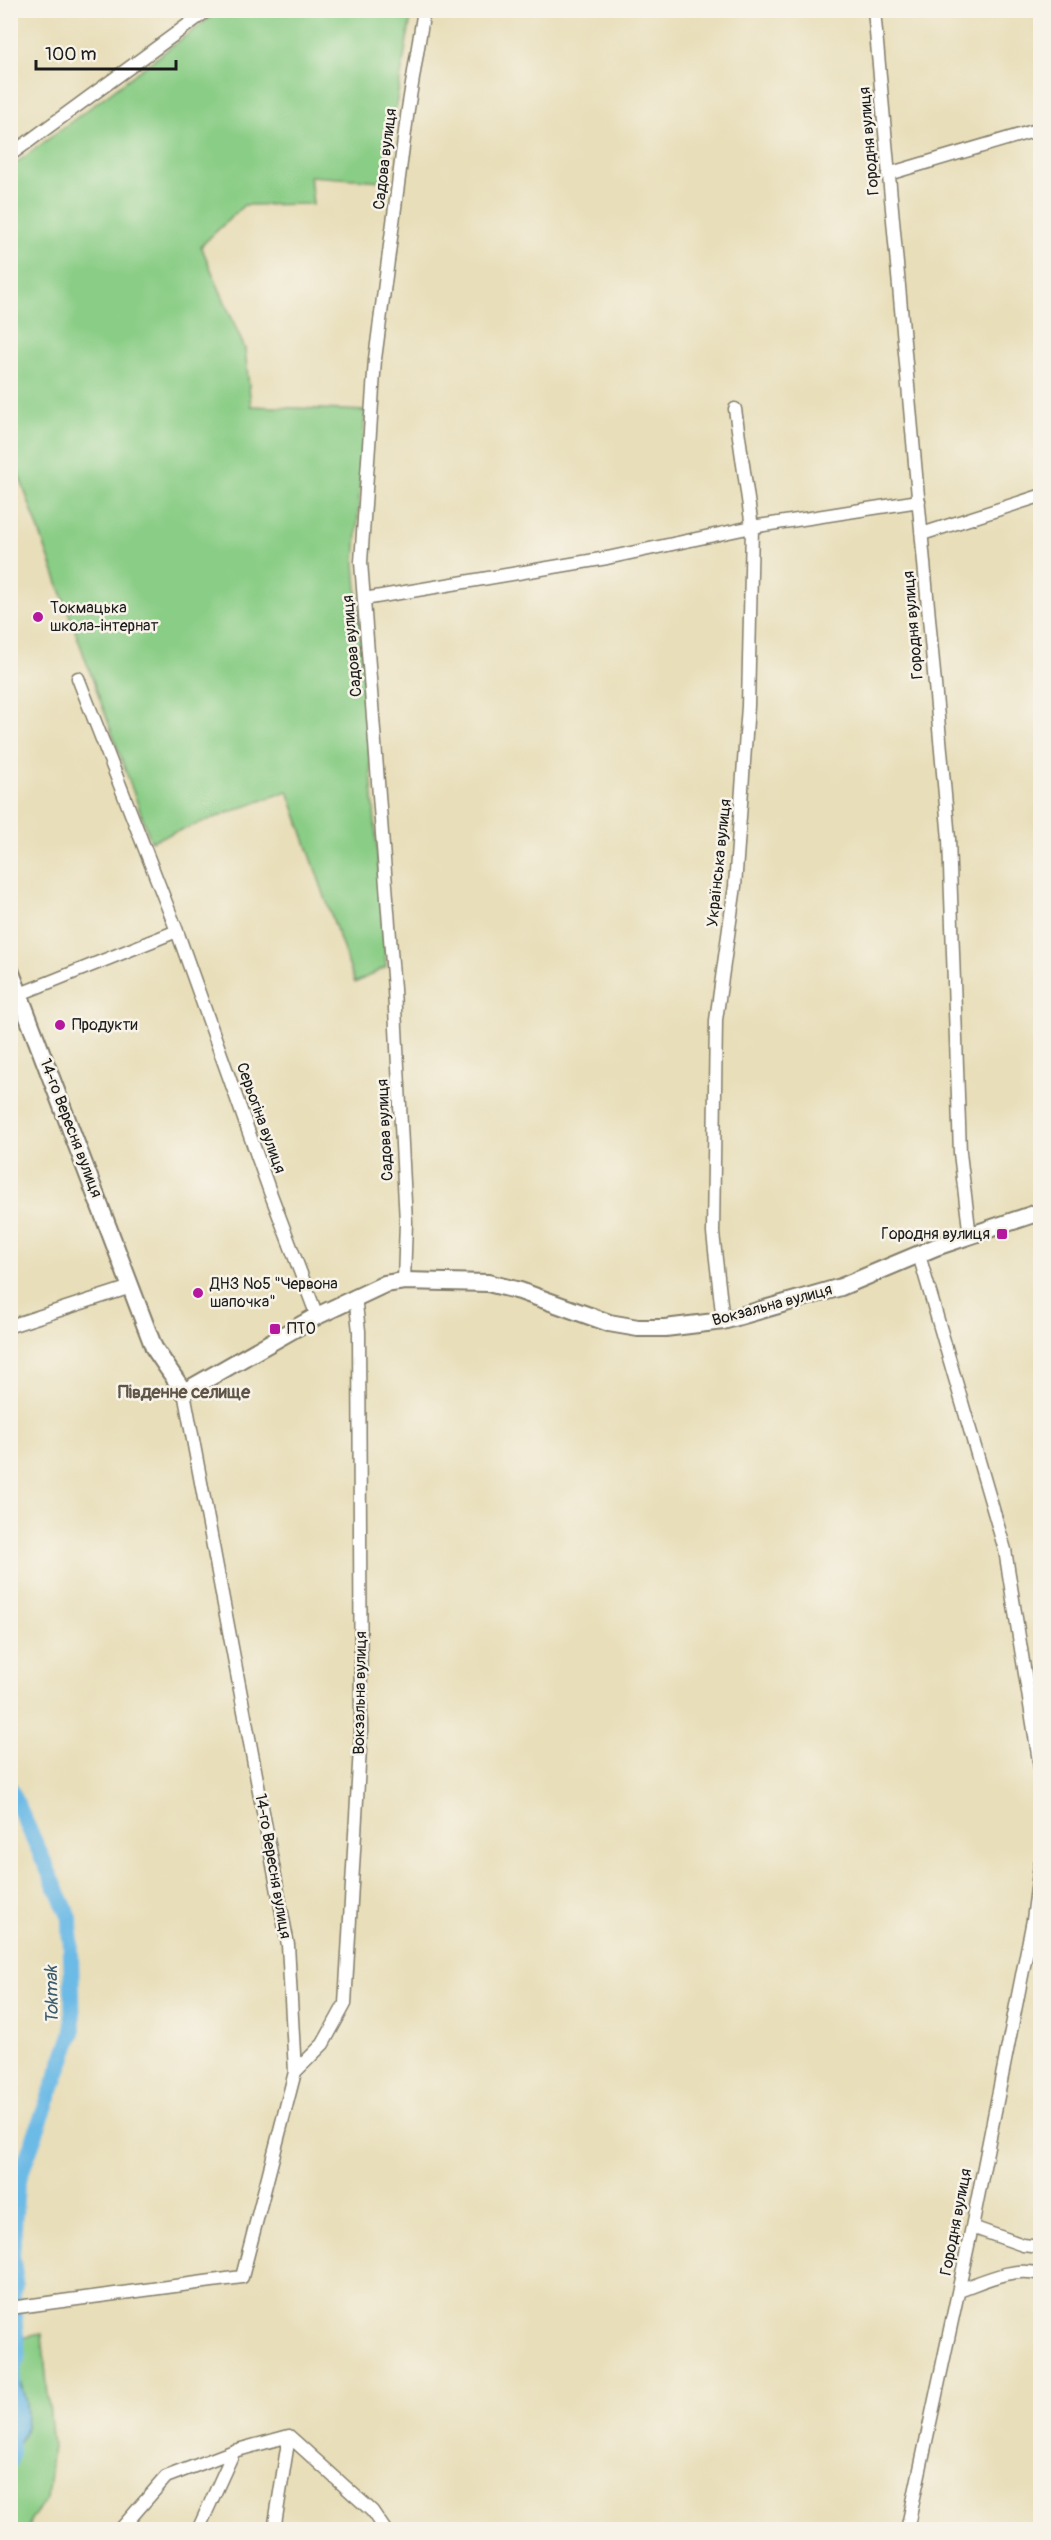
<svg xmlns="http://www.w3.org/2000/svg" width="1051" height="2540" viewBox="0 0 1051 2540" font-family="Pangolin,sans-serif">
	<rect width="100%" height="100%" fill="#f7f3e8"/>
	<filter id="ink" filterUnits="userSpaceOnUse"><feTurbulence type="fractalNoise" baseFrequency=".0167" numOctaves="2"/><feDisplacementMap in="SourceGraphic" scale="12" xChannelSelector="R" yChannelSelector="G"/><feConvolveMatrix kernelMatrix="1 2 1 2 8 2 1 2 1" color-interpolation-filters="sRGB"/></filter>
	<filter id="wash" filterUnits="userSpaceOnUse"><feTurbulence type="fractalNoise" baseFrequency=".008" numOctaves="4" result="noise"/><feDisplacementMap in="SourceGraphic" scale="24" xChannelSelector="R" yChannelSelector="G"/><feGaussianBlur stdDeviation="1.35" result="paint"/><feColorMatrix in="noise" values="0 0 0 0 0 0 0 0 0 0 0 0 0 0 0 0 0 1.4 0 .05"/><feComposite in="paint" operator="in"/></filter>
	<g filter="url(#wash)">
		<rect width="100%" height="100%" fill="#e8deb9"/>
		<path fill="#8acd86" stroke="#537451" stroke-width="1.5" d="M219,11H412L383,181L310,176L313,204L244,205L201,246L245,349L251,406L365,411L355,563L386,967L355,983L288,791L151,841L11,453V167Z
			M42,2334L53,2446L47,2499L31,2519L30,2529H11L10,2451H13L22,2387L16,2375L22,2357L20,2338Z"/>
		<path fill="#6cbae6" stroke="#446b81" stroke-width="1.5" d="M13,2372C29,2394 34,2432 12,2452L10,2451V2373Z"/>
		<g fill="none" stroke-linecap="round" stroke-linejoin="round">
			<path stroke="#6cbae6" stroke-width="16" d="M10,1788L70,1918L73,2032L17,2184L12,2255L16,2283L12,2294L18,2357L13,2372L10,2417
				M10,2462L12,2452L11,2431"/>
		</g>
	</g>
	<g filter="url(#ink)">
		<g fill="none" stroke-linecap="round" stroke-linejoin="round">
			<g stroke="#827d6a" stroke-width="15">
				<path id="street" d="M874,10L949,839L960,1153L970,1237
					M10,155L208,10
					M888,174L1040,129
					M922,534L1040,496
					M364,599L607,558L752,527L919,501
					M78,678L177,931L270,1192L317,1316
					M10,998L177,931
					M919,1255L1005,1550L1040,1767
					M404,1281L406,1222L394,989L361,562L375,359L408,109L424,10
					M723,1321L713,1233L716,1020L735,886L748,706L752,527L735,409
					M10,1326L131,1287
					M295,2072L323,2044L345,2004L361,1731L359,1331L355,1296
					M972,2227L1023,2245L1040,2247
					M959,2290C984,2281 1014,2266 1040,2274
					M10,2308L242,2277L295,2072L288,1945L184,1392
					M120,2530L166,2477L234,2451L289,2436L372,2511L385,2530
					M198,2530L234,2451
					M274,2530L289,2436
					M907,2530L972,2227L1033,1920L1040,1865"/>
			</g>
			<g stroke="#827d6a" stroke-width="20">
				<path id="secondary" d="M10,970L154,1348L184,1392L317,1316L385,1284L404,1281L488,1283L520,1291L609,1323L638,1328H665L723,1321L841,1287L936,1247L1040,1212"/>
			</g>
			<use href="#street" stroke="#fff" stroke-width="12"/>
			<use href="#secondary" stroke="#fff" stroke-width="16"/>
		</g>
	</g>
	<g fill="#b5179e" stroke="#f7f3e8" stroke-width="2">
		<circle cx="38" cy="617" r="6"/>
		<circle cx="60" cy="1025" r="6"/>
		<rect x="996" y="1228" width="12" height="12" rx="3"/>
		<circle cx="198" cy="1293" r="6"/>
		<rect x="269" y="1323" width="12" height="12" rx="3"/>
	</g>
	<g text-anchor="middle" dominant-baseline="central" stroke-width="5" stroke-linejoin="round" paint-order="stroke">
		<g font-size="16" fill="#1c1c1c" stroke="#f7f3e8">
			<text transform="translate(869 141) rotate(-95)">Городня вулиця</text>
			<text transform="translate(385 159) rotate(-83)">Садова вулиця</text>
			<text transform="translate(913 625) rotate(-95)">Городня вулиця</text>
			<text transform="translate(352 646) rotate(-95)">Садова вулиця</text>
			<text transform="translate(719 863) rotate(-84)">Українська вулиця</text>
			<text transform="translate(261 1118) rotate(70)">Серьогіна вулиця</text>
			<text transform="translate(71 1128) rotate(69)">14-го Вересня вулиця</text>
			<text transform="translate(385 1130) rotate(-93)">Садова вулиця</text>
			<text transform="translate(772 1305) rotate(-15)">Вокзальна вулиця</text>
			<text transform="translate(360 1693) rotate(-89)">Вокзальна вулиця</text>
			<text transform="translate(273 1866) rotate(80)">14-го Вересня вулиця</text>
			<text transform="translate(956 2222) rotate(-79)">Городня вулиця</text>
		</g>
		<g font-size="16" fill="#1c1c1c" stroke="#f7f3e8" text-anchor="start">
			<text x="50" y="608">Токмацька<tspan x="50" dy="18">школа-інтернат</tspan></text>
			<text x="72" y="1025">Продукти</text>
			<text x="990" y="1234" text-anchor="end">Городня вулиця</text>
			<text x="210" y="1284">ДНЗ №5 "Червона<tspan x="210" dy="18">шапочка"</tspan></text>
			<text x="287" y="1329">ПТО</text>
		</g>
		<g font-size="18" font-weight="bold" fill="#5e5447" stroke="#f7f3e8">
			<text x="184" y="1392">Південне селище</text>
		</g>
		<g font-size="18" font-style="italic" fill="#3c5b6d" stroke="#f7f3e8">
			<text transform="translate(52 1995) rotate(-91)">Tokmak</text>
		</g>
	</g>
	<rect width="1051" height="2540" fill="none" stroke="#f7f3e8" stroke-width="36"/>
	<path d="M36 60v9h140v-9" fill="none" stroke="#1c1c1c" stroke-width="3"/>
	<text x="45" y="60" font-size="18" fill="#1c1c1c" stroke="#f7f3e8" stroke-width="4.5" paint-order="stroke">100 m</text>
</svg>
